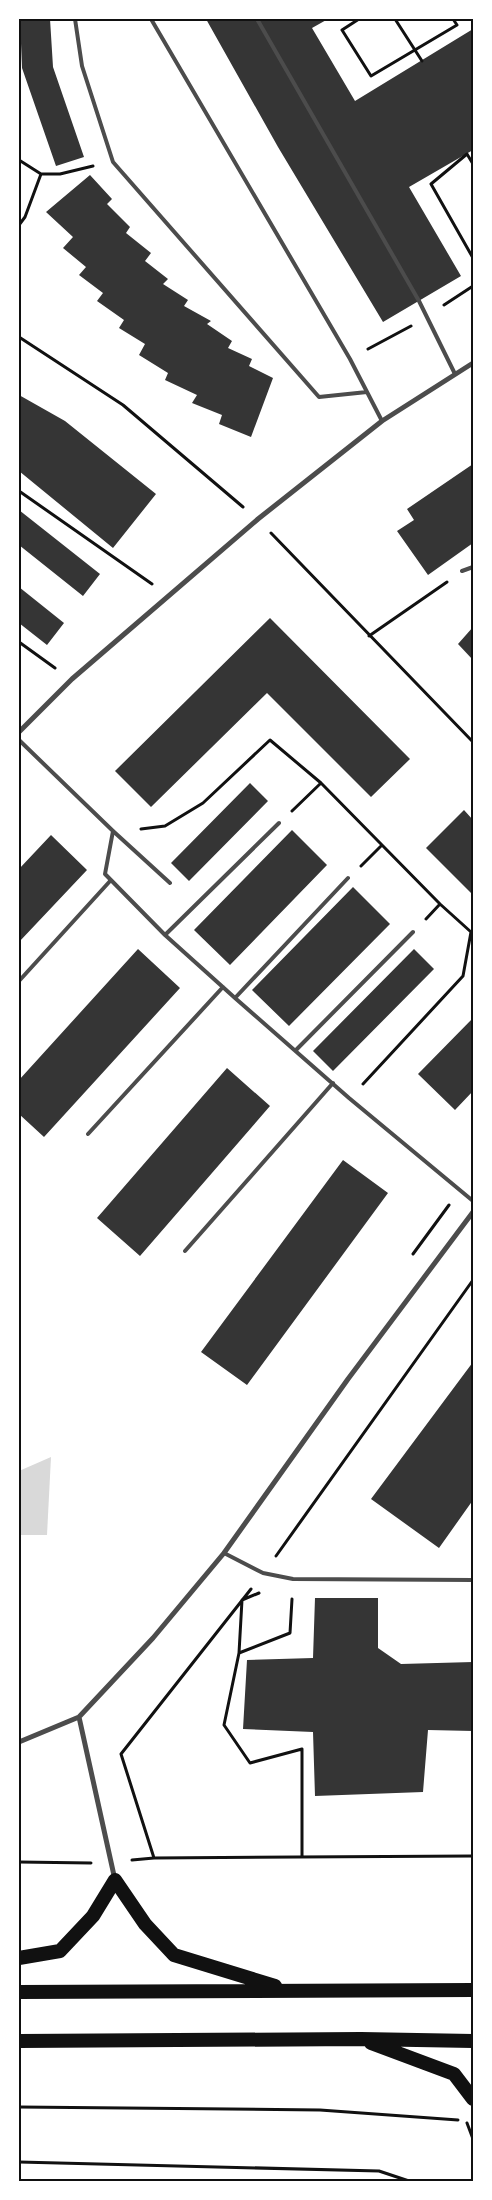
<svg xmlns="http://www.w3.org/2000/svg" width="492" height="2200" viewBox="0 0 492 2200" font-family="'IBM Plex Sans',sans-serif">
	<rect width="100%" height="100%" fill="#fff"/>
	<path fill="#d9d9d9" d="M51,1457L47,1535H19V1471Z"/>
	<path fill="#353535" d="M20,19H50L53,67L84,157L56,166L22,68Z
		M206,19H328L312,28L355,101L473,29V150L409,187L461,276L383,322L278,147Z
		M90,175L112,199L107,204L130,227L126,233L151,253L145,261L168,279L163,284L188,300L184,306L211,321L207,324L232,341L228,348L252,359L249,366L273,378L251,437L219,424L222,415L192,403L197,395L165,380L168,373L139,355L145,344L119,328L124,320L97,301L103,293L79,275L86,267L63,248L73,237L46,212Z
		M19,395L65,421L156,494L113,548L19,471Z
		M473,464V543L428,575L397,531L414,520L407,509Z
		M19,510L100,574L83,596L19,545Z
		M19,587L64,623L47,645L19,623Z
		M270,618L410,759L371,797L267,693L151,807L115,771Z
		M473,627V660L458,644Z
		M250,783L268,801L189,881L171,863Z
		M464,810L473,820V895L426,848Z
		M292,830L327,865L230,965L194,930Z
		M51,835L87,870L19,942V869Z
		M353,887L390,924L289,1026L252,990Z
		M138,949L180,988L44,1137L19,1114V1080Z
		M414,949L434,969L333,1071L313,1051Z
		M473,1018V1091L455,1110L418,1074Z
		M227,1068L270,1106L140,1256L97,1218Z
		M343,1160L388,1193L247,1385L201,1352Z
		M473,1362V1500L439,1548L371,1499Z
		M315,1598H378V1648L401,1664L473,1662V1731L428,1730L423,1792L315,1796L313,1732L243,1729L247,1660L313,1658Z"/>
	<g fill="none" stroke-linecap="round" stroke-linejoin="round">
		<path stroke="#111" stroke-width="3" d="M359,19L342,30L371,76L457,25L453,19
			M395,19L422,61
			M19,160L41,174H60L93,166
			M473,164L467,154L431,184L473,258
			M19,225L25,217L41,174
			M444,305L473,286
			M19,337L123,405L243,507
			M368,349L411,326
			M19,491L152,584
			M271,533L473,742
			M369,636L447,582
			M19,642L55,668
			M292,811L321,783
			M141,829L165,826L203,803L270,740L321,783L440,904L471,932L463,976L363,1084
			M361,866L382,845
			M426,919L440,904
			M413,1254L449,1205
			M276,1556L473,1280
			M292,1599L290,1633L239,1653L224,1725L250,1763L302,1749V1857
			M239,1653L242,1600L259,1593
			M154,1858L121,1754L251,1589
			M132,1860L154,1858L473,1856
			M19,1862L91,1863
			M19,2107L320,2110L458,2120
			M467,2123L473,2139
			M19,2162L379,2171L409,2181"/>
		<path stroke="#4c4c4c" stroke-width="4" d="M75,19L82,66L113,162L319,397L367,392
			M151,19L350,359L382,421
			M257,19L419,301L455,374
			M462,571L473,567
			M19,740L113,831L170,883
			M113,831L105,874L165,935L235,998L349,1098L473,1201
			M165,935L279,823
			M19,981L111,880
			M235,998L348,878
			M296,1050L413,932
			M88,1134L223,987
			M185,1251L333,1083
			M224,1553L263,1573L293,1579L473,1580"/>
		<path stroke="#4c4c4c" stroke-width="5" d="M19,732L72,679L258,519L382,421L473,363
			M79,1717L115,1880
			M19,1742L79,1717L153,1638L224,1553L348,1379L473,1212"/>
		<path stroke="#111" stroke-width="14" d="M19,1958L60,1951L93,1916L115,1880L145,1924L174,1955L275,1986
			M19,1992L473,1990
			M19,2041L361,2039L473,2041
			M371,2043L454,2074L473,2099"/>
	</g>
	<rect width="492" height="2200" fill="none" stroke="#ffffff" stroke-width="40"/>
	<rect x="20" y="20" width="452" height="2160" fill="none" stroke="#111" stroke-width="2"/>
</svg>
